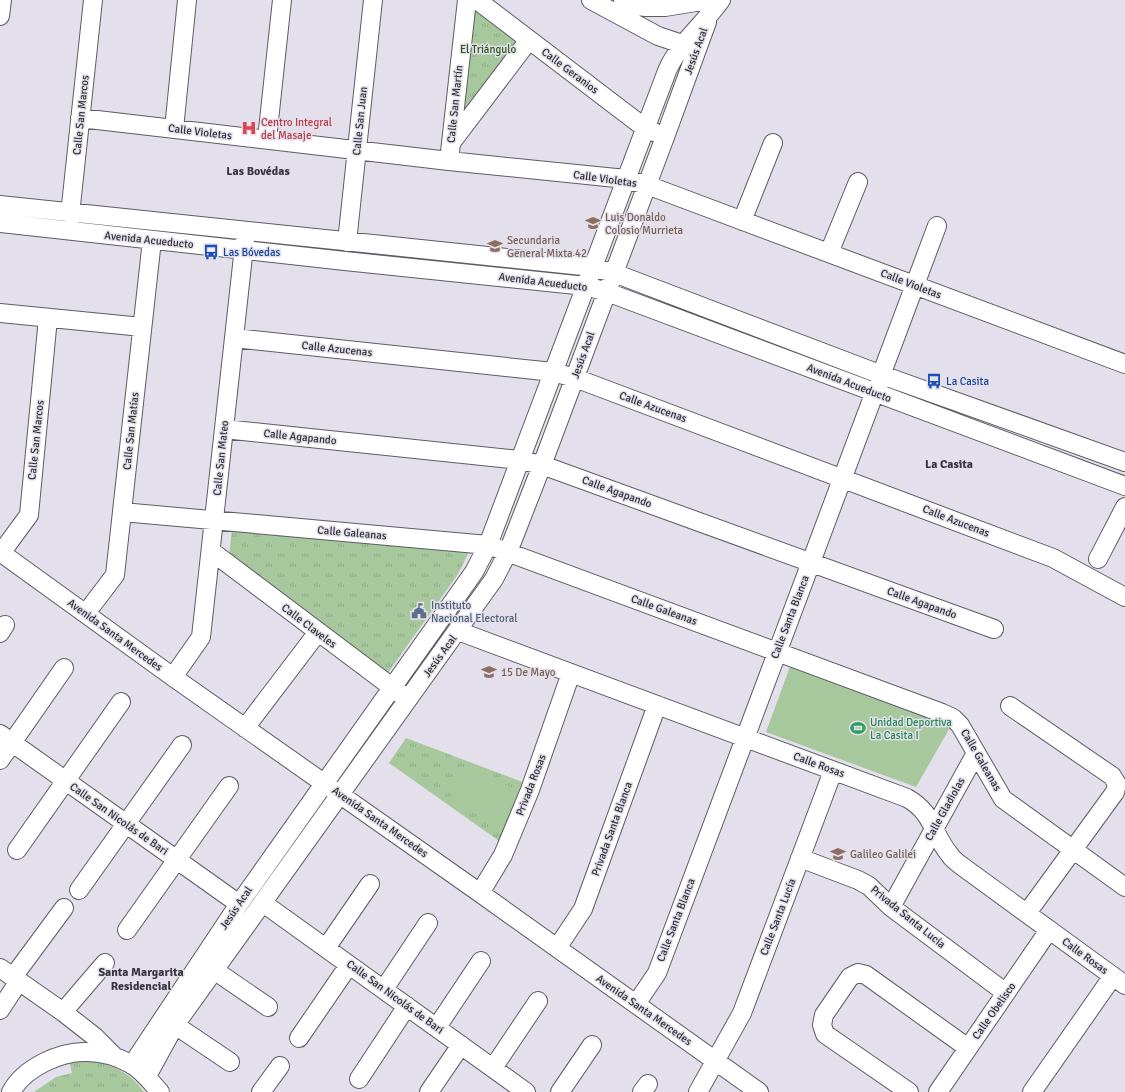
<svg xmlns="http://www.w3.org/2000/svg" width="1125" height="1092" viewBox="0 0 1125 1092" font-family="Signika,sans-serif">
	<defs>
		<pattern id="grass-tufts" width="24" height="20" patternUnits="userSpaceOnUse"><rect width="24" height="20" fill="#a7c79c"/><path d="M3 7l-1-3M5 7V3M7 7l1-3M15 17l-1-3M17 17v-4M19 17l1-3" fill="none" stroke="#90ab87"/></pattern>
	</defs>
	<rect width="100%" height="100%" fill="#e3e0ec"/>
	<path fill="url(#grass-tufts)" d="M471,7L519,44L458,124Z
		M232,529L470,550L458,574L387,674L229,556Z
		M406,738L525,783L502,843L389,763Z
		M69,1060C98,1059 126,1066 144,1092H34L56,1077L72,1073Z"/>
	<path fill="#a7c79c" d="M791,664L952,724L916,787L766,732Z
		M462,768L518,790L505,824L449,803Z"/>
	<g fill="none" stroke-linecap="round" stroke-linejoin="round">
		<g stroke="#5d5b65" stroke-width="20">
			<path id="minor" d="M477,0L645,128L654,132
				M591,0L658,36L682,44
				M623,0L637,6L646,7H665L708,0
				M0,16L2,0
				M80,118L449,161L626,179L647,185L1125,364
				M174,129L187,0
				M267,139L282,0
				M451,143L529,40
				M449,161L467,0
				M0,205L592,267L614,273L882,375L1125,462
				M742,221L773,143
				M0,223L345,261L586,286L607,292L1125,486
				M69,224L93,0
				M347,242L373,0
				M829,253L858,182
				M0,313L142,327
				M234,338L553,372L575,378L1053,558L1125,597
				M224,429L520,460L542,465L994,629
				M122,512L488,545L942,713L953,718L960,725L1003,799L1125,887
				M211,551L401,694
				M0,552L173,677L480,893L759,1092
				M1,553L29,515L48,318
				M1098,559L1125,507
				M86,613L115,575L152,240
				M458,631L907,798C934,813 932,834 950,855C952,859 956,861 959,864L1125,985
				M0,633L5,625
				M173,677L201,637L245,238
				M1010,706L1112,776L1117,784L1115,792L1027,913
				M245,728L318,632
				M0,734L239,904
				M0,760L64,668
				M17,850L121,702
				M800,858L858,880L869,886L891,907L1006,993
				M79,890L182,745
				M480,893L503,855L530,790L571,673
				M263,903L526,1092
				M891,907L976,753
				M127,930L229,786
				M326,948L370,884
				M557,948L583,909L657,705
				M0,968L63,1012L95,1037L114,1056
				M214,970L268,1007
				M13,977L64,908
				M384,989L428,923
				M636,1004L657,973L937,226
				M0,1010L19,981
				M63,1012L105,963
				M175,1025L230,1062
				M437,1027L481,961
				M299,1038L349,965
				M132,1065L239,904L474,572L488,545L667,71C679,43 703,25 721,0
				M493,1068L538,1001
				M147,1076L175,1025L494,579L508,552L542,465L665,137L707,22
				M359,1079L407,1006
				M11,1092C24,1068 60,1051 87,1052C102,1052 118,1057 131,1064C143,1071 151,1082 160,1092
				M261,1092L280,1066
				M429,1092L461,1045
				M560,1092L592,1045
				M642,1092L648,1084
				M698,1092L742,1013L833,771
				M909,1092L825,1034L822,1025L824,1015L850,977L858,973L866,975L968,1048
				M938,1092L1049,930
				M1032,1092L1113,976"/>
		</g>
		<use href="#minor" stroke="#fff" stroke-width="18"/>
	</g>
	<defs>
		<g id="hospital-bare" transform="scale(1.2)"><path d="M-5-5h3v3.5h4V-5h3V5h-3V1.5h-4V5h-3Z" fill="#e0444e" stroke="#e3e0ec" stroke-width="2.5" paint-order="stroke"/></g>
		<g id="school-bare" transform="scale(1.2)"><path d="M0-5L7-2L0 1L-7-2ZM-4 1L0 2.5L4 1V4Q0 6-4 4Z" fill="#8d6e63" stroke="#e3e0ec" stroke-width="2.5" paint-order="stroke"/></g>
		<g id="bus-bare" transform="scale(1.2)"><path d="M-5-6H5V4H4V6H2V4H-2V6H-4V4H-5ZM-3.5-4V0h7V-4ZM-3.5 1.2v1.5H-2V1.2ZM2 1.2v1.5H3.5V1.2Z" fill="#1a4fb4" stroke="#e3e0ec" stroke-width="2.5" paint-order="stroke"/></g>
		<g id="civic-bare" transform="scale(1.2)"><path d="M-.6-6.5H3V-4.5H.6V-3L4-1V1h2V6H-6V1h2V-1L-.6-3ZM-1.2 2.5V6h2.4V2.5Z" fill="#5c6f8a" stroke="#e3e0ec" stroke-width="2.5" paint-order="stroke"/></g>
		<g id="stadium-bare" transform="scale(1.2)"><path d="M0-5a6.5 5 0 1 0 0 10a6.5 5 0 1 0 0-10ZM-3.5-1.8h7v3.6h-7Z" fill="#2e9e5b" stroke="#e3e0ec" stroke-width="2.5" paint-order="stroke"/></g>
	</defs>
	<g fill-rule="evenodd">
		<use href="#hospital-bare" x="249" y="128"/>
		<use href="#school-bare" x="593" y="223"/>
		<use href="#school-bare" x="495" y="246"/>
		<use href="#bus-bare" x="211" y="252"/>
		<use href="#bus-bare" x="934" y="381"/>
		<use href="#civic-bare" x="419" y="611"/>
		<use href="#school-bare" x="489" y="672"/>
		<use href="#stadium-bare" x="858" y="728"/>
		<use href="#school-bare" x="838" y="854"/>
	</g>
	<g text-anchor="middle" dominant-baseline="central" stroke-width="3" stroke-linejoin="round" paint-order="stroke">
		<g font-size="11" fill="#295813" stroke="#e3e0ec">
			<text x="488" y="49">El Triángulo</text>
		</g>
		<g font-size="11" fill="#2e2d31" stroke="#e3e0ec">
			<text transform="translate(696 51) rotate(-70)">Jesús Acal</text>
			<text transform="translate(570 71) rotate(37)">Calle Geranios</text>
			<text transform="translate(455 104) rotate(-84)">Calle San Martín</text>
			<text transform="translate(81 115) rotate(-84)">Calle San Marcos</text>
			<text transform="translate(360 121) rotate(-84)">Calle San Juan</text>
			<text transform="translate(200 132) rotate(7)">Calle Violetas</text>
			<text transform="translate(605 179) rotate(8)">Calle Violetas</text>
			<text transform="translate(149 240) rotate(6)">Avenida Acueducto</text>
			<text transform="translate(543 282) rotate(7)">Avenida Acueducto</text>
			<text transform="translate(911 284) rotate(21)">Calle Violetas</text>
			<text transform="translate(337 349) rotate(6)">Calle Azucenas</text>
			<text transform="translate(583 355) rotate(-70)">Jesús Acal</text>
			<text transform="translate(849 383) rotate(21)">Avenida Acueducto</text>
			<text transform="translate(653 407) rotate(20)">Calle Azucenas</text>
			<text transform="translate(131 431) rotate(-84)">Calle San Matías</text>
			<text transform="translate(300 437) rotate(6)">Calle Agapando</text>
			<text transform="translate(36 440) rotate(-84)">Calle San Marcos</text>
			<text transform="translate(221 458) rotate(-84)">Calle San Mateo</text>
			<text transform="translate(617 492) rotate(20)">Calle Agapando</text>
			<text transform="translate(956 521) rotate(21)">Calle Azucenas</text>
			<text transform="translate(352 533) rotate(5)">Calle Galeanas</text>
			<text transform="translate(922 603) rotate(20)">Calle Agapando</text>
			<text transform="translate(664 610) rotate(20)">Calle Galeanas</text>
			<text transform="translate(790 617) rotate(-69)">Calle Santa Blanca</text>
			<text transform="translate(309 626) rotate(37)">Calle Claveles</text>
			<text transform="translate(115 635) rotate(36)">Avenida Santa Mercedes</text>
			<text transform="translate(440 656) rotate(-54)">Jesús Acal</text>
			<text transform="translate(981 760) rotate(60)">Calle Galeanas</text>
			<text transform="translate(819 765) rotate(20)">Calle Rosas</text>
			<text transform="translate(531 785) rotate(-69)">Privada Rosas</text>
			<text transform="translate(945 809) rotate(-61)">Calle Gladiolas</text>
			<text transform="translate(119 819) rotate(35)">Calle San Nicolás de Bari</text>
			<text transform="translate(380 822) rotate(35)">Avenida Santa Mercedes</text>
			<text transform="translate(612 829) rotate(-70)">Privada Santa Blanca</text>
			<text transform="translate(236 908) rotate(-56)">Jesús Acal</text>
			<text transform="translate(778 917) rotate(-69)">Calle Santa Lucía</text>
			<text transform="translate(908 917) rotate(39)">Privada Santa Lucía</text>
			<text transform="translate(676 920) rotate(-69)">Calle Santa Blanca</text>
			<text transform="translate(1085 956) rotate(36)">Calle Rosas</text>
			<text transform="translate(395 997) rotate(36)">Calle San Nicolás de Bari</text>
			<text transform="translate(644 1010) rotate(35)">Avenida Santa Mercedes</text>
			<text transform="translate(994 1011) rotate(-55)">Calle Obelisco</text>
		</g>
		<g font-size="11" fill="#be3a42" stroke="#e3e0ec" text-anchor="start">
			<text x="261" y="122">Centro Integral<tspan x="261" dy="13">del Masaje</tspan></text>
		</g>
		<g font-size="11" fill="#785e54" stroke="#e3e0ec" text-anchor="start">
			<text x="605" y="217">Luis Donaldo<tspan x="605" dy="13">Colosio Murrieta</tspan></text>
			<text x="507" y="240">Secundaria<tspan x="507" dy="13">General Mixta 42</tspan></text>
			<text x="501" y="672">15 De Mayo</text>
			<text x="850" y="854">Galileo Galilei</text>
		</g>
		<g font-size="11" fill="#164399" stroke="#e3e0ec" text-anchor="start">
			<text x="223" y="252">Las Bóvedas</text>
			<text x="946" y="381">La Casita</text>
		</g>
		<g font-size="11" fill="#4e5e75" stroke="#e3e0ec" text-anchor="start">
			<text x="431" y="605">Instituto<tspan x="431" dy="13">Nacional Electoral</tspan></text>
		</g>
		<g font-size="11" fill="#27864d" stroke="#e3e0ec" text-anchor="start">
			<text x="870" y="722">Unidad Deportiva<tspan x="870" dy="13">La Casita I</tspan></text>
		</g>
		<g font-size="12" font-weight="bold" fill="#37343d" stroke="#e3e0ec">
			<text x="258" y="171">Las Bovédas</text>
			<text x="949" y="464">La Casita</text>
			<text x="141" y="972">Santa Margarita<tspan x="141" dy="14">Residencial</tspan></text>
		</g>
	</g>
</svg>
